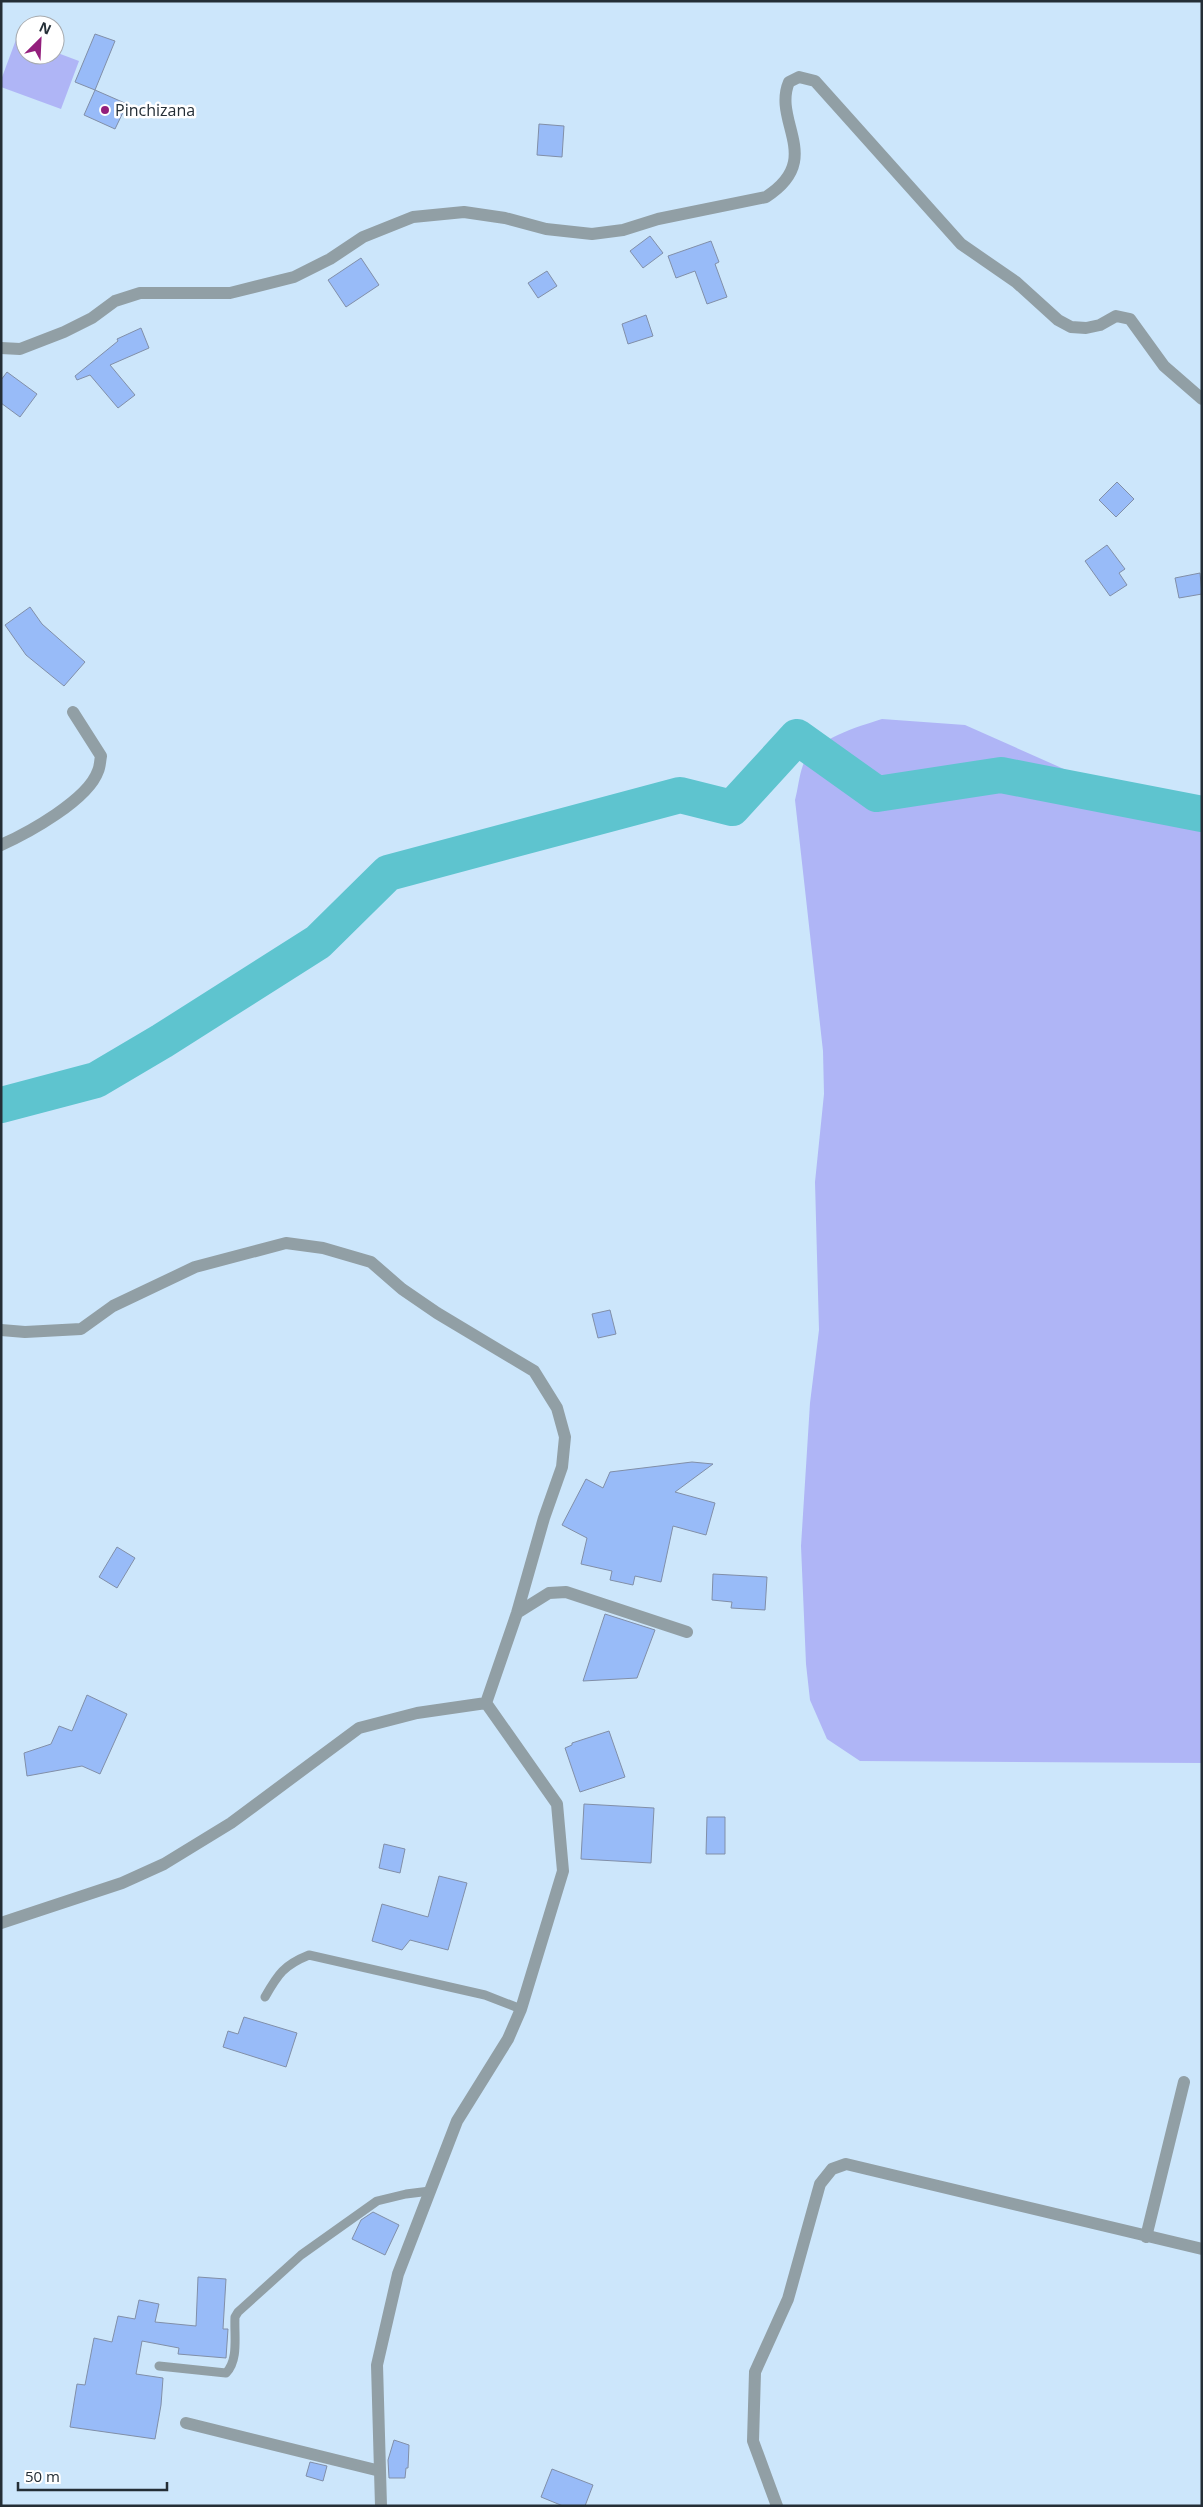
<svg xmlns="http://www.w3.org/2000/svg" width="1203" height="2507" viewBox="0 0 1203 2507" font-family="'Open Sans',sans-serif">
	<rect width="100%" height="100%" fill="#cce6fb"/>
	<path fill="#afb5f6" d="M17,37L25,40V55H55V52L79,61L61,109L1,87V80Z
		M882,719L965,725L1165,814L1202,826V1763L860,1761L827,1739L810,1700L806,1664L801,1546L810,1403L819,1330L815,1182L824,1094L823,1051L795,800C798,789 799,776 803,765C814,739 857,727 882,719Z"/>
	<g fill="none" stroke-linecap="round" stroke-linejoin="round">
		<path stroke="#5ec4cf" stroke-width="36" d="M1,1105L96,1080L162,1041L318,942L388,873L680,795L732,808L797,737L877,794L1001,775L1202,814"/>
	</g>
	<path fill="#98bbf8" stroke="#818fa8" d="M95,34L115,41L95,90L75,82Z
		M95,90L127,104L115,129L84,115Z
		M539,124L564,126L562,157L537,155Z
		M650,236L663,253L643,268L630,251Z
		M711,241L719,262L715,264L727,297L707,304L695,271L676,278L668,256Z
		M361,258L379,285L346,307L328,280Z
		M547,271L557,286L538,298L528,283Z
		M646,315L653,336L628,344L622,324Z
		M141,328L149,348L110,365L135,395L118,408L90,375L77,380L75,376L118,341L117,339Z
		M7,372L37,394L20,417L1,403V380Z
		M1117,482L1134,499L1116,517L1099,500Z
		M1107,545L1125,569L1119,573L1127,585L1110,596L1085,561Z
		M1200,573L1202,594L1179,598L1175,578Z
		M30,607L42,624L85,662L64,686L26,655L5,625Z
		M610,1310L616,1334L598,1338L592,1314Z
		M692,1462L713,1464L675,1492L715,1503L706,1535L673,1526L661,1582L635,1576L633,1585L610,1580L612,1571L581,1564L587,1538L562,1525L586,1479L603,1488L610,1472Z
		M117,1547L135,1558L117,1588L99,1577Z
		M713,1574L767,1577L765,1610L731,1608L732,1602L712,1600Z
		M605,1614L655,1630L637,1678L583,1681Z
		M87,1695L127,1714L100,1774L82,1766L27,1776L24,1753L51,1744L59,1726L72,1731Z
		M609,1731L625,1777L580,1792L565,1748L572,1745V1743Z
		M584,1804L654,1808L651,1863L581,1859Z
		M707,1817H725V1854H706Z
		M384,1844L405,1849L400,1873L379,1868Z
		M439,1876L467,1883L448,1950L410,1940L402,1950L372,1941L382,1904L428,1917Z
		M244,2017L297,2033L286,2067L223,2047L228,2031L238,2034Z
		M373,2212L399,2225L385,2255L352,2239L361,2220Z
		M198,2277L226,2279L223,2329H228L226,2358L178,2354L179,2348L142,2341L136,2374L163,2378L161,2405L155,2439L70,2427L77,2384L85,2385L94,2338L112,2342L118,2316L135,2319L139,2300L159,2304L155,2322L196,2326Z
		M394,2440L409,2445L408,2468H406L405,2478H389L388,2460Z
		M310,2462L327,2466L323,2481L306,2476Z
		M552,2469L593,2485L585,2506H563L541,2497Z"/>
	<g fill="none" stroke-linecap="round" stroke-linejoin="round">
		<path stroke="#919fa5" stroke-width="9" d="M265,1997C278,1974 284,1965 309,1955L485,1995L521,2009
			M159,2366L226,2373C239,2360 234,2335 235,2317L238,2312L301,2255L377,2201L406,2194L430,2191"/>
		<path stroke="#919fa5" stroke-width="12" d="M1,845C28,833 88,800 98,771C100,767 100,761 101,756L73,712
			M1,1330L25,1332L81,1329L113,1306L195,1267L286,1243L323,1248L371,1262L402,1289L437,1313L534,1371L557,1408L565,1437L562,1467L544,1518L517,1613L486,1703L557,1804L563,1871L521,2009L508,2039L457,2121L398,2274L377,2365L381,2506
			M517,1613L549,1593L566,1592L687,1632
			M1,1923L122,1883L164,1864L231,1823L359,1728L417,1713L486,1703
			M1146,2237L1184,2082
			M186,2423L380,2471
			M777,2506L753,2441L755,2372L788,2299L820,2184L832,2169L846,2164L1202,2249"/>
		<path stroke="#919fa5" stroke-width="12" d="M1,348L20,349L64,332L92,318L115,301L140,293H230L294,277L330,259L363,237L413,217L464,212L505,218L546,229L592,234L623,230L658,219L766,197C825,159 772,122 789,82L799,77L815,81L961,244L1016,282L1058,320L1071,327L1086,328L1100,325L1116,316L1130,319L1164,366L1202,399"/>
	</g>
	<circle fill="#931e7c" stroke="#fff" stroke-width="2" cx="105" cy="110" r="5"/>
	<g text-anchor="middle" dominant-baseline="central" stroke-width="5" stroke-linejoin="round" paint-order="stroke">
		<g font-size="16" fill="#242e36" stroke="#fff" text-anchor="start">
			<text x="115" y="110">Pinchizana</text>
		</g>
	</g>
	<rect width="1203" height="2507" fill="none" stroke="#242e36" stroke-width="5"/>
	<g transform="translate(40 40) rotate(24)"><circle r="24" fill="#ffffff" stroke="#a7abaf"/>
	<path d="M0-4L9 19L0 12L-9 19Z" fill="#931e7c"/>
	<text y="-8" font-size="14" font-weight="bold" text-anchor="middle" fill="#242e36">N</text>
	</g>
	<path d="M18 2482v8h149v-8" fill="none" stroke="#242e36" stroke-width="2.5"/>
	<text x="25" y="2482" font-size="15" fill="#242e36" stroke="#ffffff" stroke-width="4" paint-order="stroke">50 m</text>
</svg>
